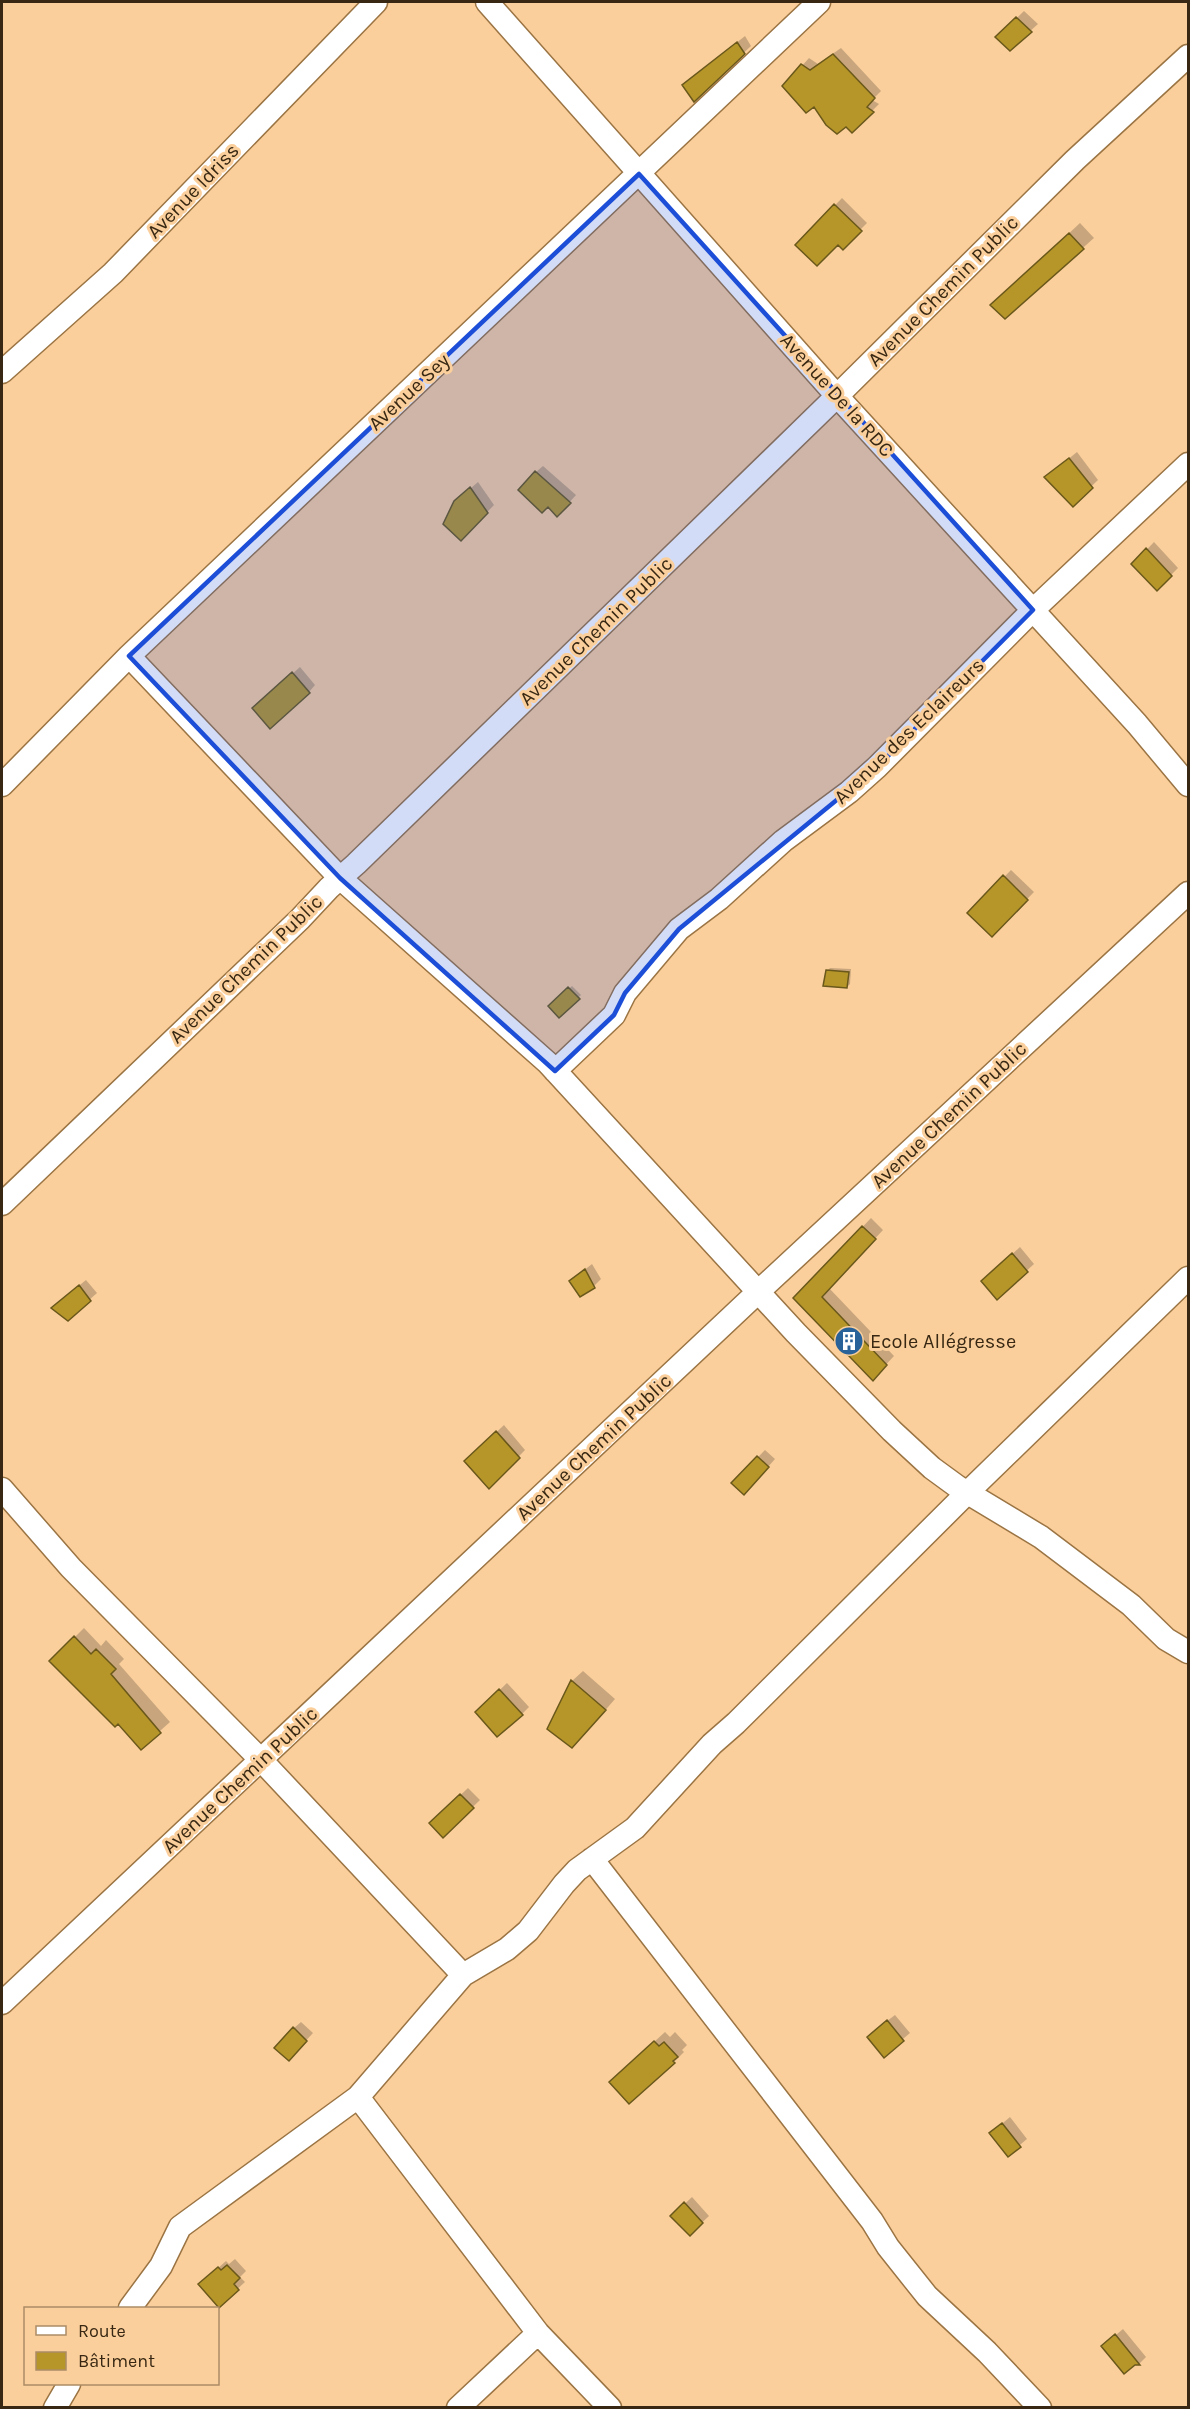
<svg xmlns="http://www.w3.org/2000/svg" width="1190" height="2409" viewBox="0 0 1190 2409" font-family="Karla,sans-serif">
	<rect width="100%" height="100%" fill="#facf9c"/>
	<path fill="#0003" d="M1024,11L1038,24L1010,49L997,37Z
		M745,36L751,46L694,100L691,79Z
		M841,48L881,91L872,100L879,104L852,131L784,86L809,58L818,64Z
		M842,198L867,223L843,247L838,243L797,245Z
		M1080,223L1094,238L1005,317L1003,295Z
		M1077,452L1098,480L1073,504L1046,477Z
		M543,466L576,495L558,515L536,472Z
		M478,482L494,505L461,539L463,495Z
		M1154,542L1178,568L1157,589L1133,564Z
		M300,667L315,685L309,692L261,702Z
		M1011,870L1034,892L992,935L969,913Z
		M830,968L851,969L850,984L847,987L827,971Z
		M572,986L581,995L559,1016L550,1006Z
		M871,1218L883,1230L829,1288L894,1356L881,1370L795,1298Z
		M1020,1247L1034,1264L997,1298L983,1281Z
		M592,1264L601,1279L594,1286L578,1275Z
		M86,1280L97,1293L68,1319L60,1301Z
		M504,1425L525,1450L489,1487L466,1461Z
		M765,1450L775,1459L751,1486L733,1483Z
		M84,1628L101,1646L106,1640L124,1659L119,1664L170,1722L141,1748L119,1722L51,1661Z
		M583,1671L615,1699L583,1736L549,1728L572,1681Z
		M507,1683L529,1707L522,1714L477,1712Z
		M468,1788L480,1800L443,1836L431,1823Z
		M895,2015L910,2033L884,2055L875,2030Z
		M301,2022L313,2033L289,2059L294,2028Z
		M665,2032L670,2037L675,2032L687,2045L682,2050L684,2052L674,2062L622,2071Z
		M1010,2117L1027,2139L1008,2155L991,2133Z
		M692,2197L709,2216L690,2234L672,2216Z
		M235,2259L246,2271L240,2277L245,2282L220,2305L207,2278L226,2261L229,2264Z
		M1123,2329L1146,2357L1139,2364H1134L1110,2340Z"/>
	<path fill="#b79629" stroke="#6a581b" stroke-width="1.5" d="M1016,17L1032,32L1010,51L995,37Z
		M737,42L745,54L694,102L682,85Z
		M833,54L875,98L867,107L874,112L852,133L846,127L837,134L826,125L814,107L806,113L782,86L801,64L810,70Z
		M834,204L862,231L843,250L838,245L817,266L795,245Z
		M1069,233L1084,249L1005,319L990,305Z
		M1069,458L1093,488L1073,507L1044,477Z
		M535,471L571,503L557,517L548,507L542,513L518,490Z
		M470,487L488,513L461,541L443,524L454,501Z
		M1146,548L1172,576L1157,591L1131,564Z
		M292,672L310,693L270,729L252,708Z
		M1003,875L1028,900L992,937L967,913Z
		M826,970L849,972L847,988L823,986Z
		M568,987L580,999L559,1018L548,1006Z
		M862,1226L876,1239L822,1297L887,1365L873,1381L793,1298Z
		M1012,1253L1028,1272L997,1300L981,1281Z
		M585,1269L595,1288L580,1297L569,1281Z
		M79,1285L91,1301L68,1321L51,1308Z
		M496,1431L520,1458L489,1489L464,1461Z
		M757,1456L769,1467L744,1495L731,1483Z
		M74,1636L91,1654L96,1649L116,1669L111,1674L161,1733L141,1750L118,1724L115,1727L49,1661Z
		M571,1680L606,1710L572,1748L547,1729Z
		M499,1689L523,1715L497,1737L475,1712Z
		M460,1794L474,1808L443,1838L429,1823Z
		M887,2020L904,2041L884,2058L867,2037Z
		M293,2027L307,2041L289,2061L274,2048Z
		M654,2041L659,2046L664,2042L678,2057L673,2061L675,2063L629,2104L609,2082Z
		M1002,2123L1021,2147L1008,2157L989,2133Z
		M684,2202L703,2223L690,2236L670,2216Z
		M227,2265L240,2278L234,2284L239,2290L219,2308L198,2284L218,2267L221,2270Z
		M1115,2334L1140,2365H1135L1124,2374L1101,2346Z"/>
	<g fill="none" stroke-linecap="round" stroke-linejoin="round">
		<g stroke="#9b7443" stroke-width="25">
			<path id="minor" d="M487,2L837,396L1137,724L1188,785
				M2,372L113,273L376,2
				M129,656L340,878L548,1063L796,1333L892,1431L932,1468L958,1487L1041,1537L1131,1605L1166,1639L1188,1652
				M2,785L129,656L819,2
				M555,1071L614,1015L625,993L679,929L719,899L783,841L849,792L877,767L1033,610L1188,464
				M2,1204L300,919L329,888L356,864L837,396L1075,160L1188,56
				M2,1489L71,1568L262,1761L463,1975
				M592,1859L872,2221L888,2247L927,2296L987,2352L1040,2408
				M2,2003L759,1291L1188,893
				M358,2097L538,2333L610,2408
				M130,2308L161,2266L180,2227L358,2097L463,1975L507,1949L528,1931L564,1884L577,1870L635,1828L712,1744L736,1723L968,1492L1188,1278
				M55,2408L69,2384
				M458,2408L538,2333"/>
		</g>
		<use href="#minor" stroke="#fff" stroke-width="22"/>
	</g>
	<path fill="#1d4ed8" fill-opacity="0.2" stroke="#1d4ed8" stroke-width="4.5" stroke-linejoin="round" d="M639,174L1033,610L877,767L679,929L625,993L614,1015L555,1071L340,878L129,656Z"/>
	<defs>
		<g id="building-disc" transform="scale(1.5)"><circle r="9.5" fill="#296199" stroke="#facf9c"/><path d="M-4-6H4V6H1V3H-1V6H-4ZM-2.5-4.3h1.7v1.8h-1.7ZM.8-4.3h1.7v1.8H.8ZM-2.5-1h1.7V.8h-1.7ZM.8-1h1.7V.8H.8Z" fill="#fff"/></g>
	</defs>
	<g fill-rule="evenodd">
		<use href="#building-disc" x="849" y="1341"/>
	</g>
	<g text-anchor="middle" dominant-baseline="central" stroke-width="6" stroke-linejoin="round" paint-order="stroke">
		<g font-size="20" fill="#382813" stroke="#facf9c">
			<text transform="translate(193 191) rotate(-46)">Avenue Idriss</text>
			<text transform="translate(943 291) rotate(-45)">Avenue Chemin Public</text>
			<text transform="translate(409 392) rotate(-43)">Avenue Sey</text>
			<text transform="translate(837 395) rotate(48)">Avenue De la RDC</text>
			<text transform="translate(596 631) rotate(-44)">Avenue Chemin Public</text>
			<text transform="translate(909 731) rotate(-44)">Avenue des Eclaireurs</text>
			<text transform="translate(246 969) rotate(-44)">Avenue Chemin Public</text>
			<text transform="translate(949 1115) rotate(-43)">Avenue Chemin Public</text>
			<text transform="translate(594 1447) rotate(-43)">Avenue Chemin Public</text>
			<text transform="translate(240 1780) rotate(-43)">Avenue Chemin Public</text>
		</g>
		<g font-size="20" fill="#382813" stroke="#facf9c" text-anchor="start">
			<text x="870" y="1341">Ecole Allégresse</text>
		</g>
	</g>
	<rect width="1190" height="2409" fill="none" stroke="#382813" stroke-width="6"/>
	<rect x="24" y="2307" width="195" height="78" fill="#facf9c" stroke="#ac8c65" stroke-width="1.5"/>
	<rect x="36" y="2326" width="30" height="9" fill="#ffffff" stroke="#ac8c65" stroke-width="1.5"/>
	<text x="78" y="2337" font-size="18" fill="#382813">Route</text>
	<rect x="36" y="2352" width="30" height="18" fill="#b79629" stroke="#ac8c65" stroke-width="1.5"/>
	<text x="78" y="2367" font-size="18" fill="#382813">Bâtiment</text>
</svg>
